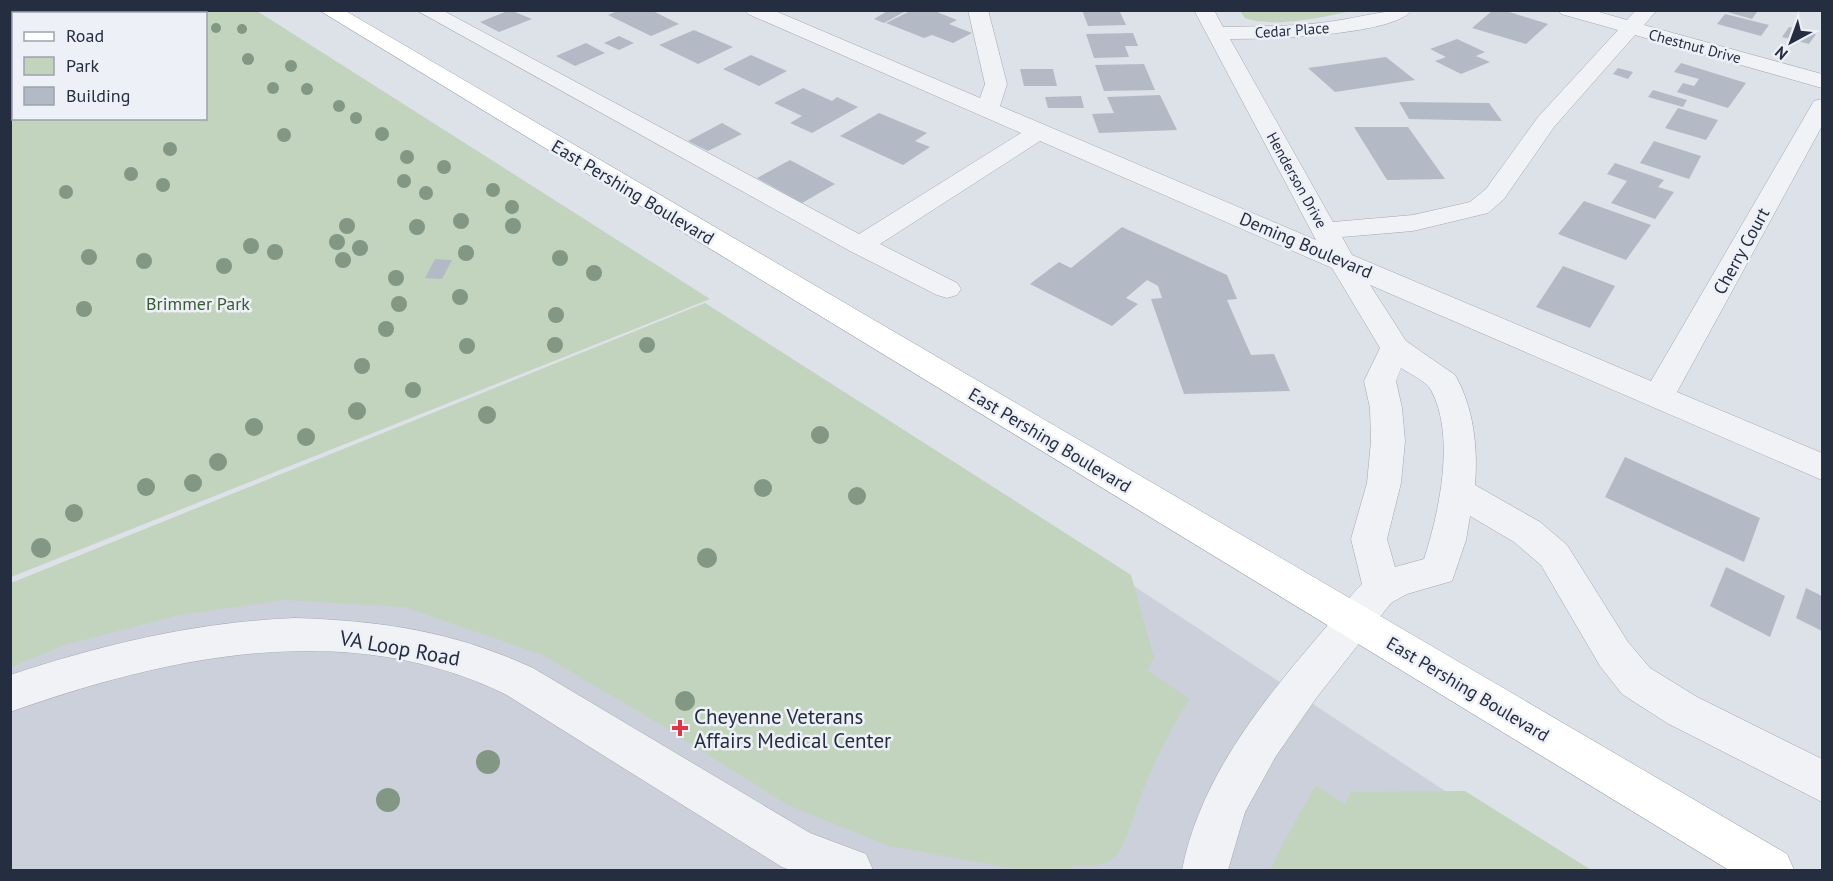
<svg xmlns="http://www.w3.org/2000/svg" width="1833" height="881" viewBox="0 0 1833 881" font-family="'PT Sans',sans-serif">
	<rect width="100%" height="100%" fill="#dde1e8"/>
	<path fill="#cbd0da" d="M707,305L1565,870H11V585Z"/>
	<path fill="#c2d3be" fill-rule="evenodd" d="M11,11H257L710,299L11,577ZM14,14H206V118H14Z
		M1240,11H1350C1323,18 1269,28 1245,18Z
		M705,303L1131,575L1154,658L1147,670L1189,699C1165,739 1146,777 1132,821C1128,833 1122,851 1113,858C1101,868 1086,866 1072,866L1070,870H1022L889,846L786,804L656,722L543,655L404,607L284,600L179,615L68,644L11,667V583Z
		M1316,785L1345,805L1351,792L1465,791L1591,870H1271L1280,849Z"/>
	<path fill="#b4bac5" d="M510,10L532,19L499,32L480,22Z
		M620,10H651L679,24L651,36L608,15Z
		M889,10L904,12L884,23L874,19Z
		M912,10H932L957,20L949,24L972,33L953,43L932,35L924,38L886,23Z
		M1082,10H1119L1126,25L1088,26Z
		M1493,10H1503L1548,24L1526,44L1472,28Z
		M1751,10L1757,12L1752,19L1724,11Z
		M1725,14L1769,25L1761,36L1717,24Z
		M1789,27L1816,34L1809,44L1782,37Z
		M694,30L733,47L698,64L659,45Z
		M1133,33L1138,46H1125L1129,57L1094,58L1086,34Z
		M619,36L634,43L619,50L604,43Z
		M1457,39L1485,52L1476,56L1490,62L1461,74L1435,61L1446,57L1430,49Z
		M586,43L605,53L575,66L556,56Z
		M751,55L787,71L759,86L723,69Z
		M1386,57L1415,80L1335,92L1308,68Z
		M1681,63L1746,83L1728,108L1677,92L1683,83L1694,86L1699,79L1674,72Z
		M1144,64L1155,90L1104,91L1095,65Z
		M1618,68L1633,72L1628,79L1613,74Z
		M1020,69H1053L1057,86H1024Z
		M803,88L832,101L837,97L858,107L812,133L790,123L802,116L774,103Z
		M1653,90L1687,100L1683,107L1648,97Z
		M1160,95L1177,130L1099,133L1092,114L1114,113L1107,97Z
		M1081,96L1084,108H1048L1045,97Z
		M1399,102L1489,103L1502,121L1409,119Z
		M1678,108L1718,120L1706,140L1665,128Z
		M879,113L927,133L915,141L930,147L903,165L840,136Z
		M722,123L742,134L708,151L688,141Z
		M1354,127H1408L1445,179L1387,180Z
		M1654,141L1701,156L1689,179L1640,163Z
		M790,160L835,184L802,203L757,178Z
		M1615,163L1664,180L1658,187L1674,192L1655,219L1611,203L1627,181L1607,174Z
		M1584,201L1651,225L1626,260L1558,234Z
		M1122,227L1227,275L1237,299L1227,300L1251,355L1274,354L1290,391L1184,394L1151,299L1162,298L1158,286L1147,280L1126,298L1138,304L1112,326L1030,284L1059,262L1071,268Z
		M435,259L452,260L442,279L425,278Z
		M1563,266L1615,286L1590,328L1536,307Z
		M1625,457L1760,518L1744,562L1605,497Z
		M1726,567L1785,596L1770,637L1710,606Z
		M1806,588L1822,596V631L1796,618Z"/>
	<g fill="none" stroke-linecap="round" stroke-linejoin="round">
		<g stroke="#a2a8b2" stroke-width="1">
			<path id="minor" d="M416,10H442L859,234L1021,133L748,14L745,10H773L980,98L985,84L968,10H988L1007,84L1000,106L1316,240L1194,10H1214L1223,27C1260,26 1298,27 1334,21C1362,17 1383,10 1412,10C1393,36 1263,39 1230,39L1333,222L1413,215L1470,202L1486,189L1538,117L1618,30L1561,14L1558,10H1592L1627,20L1636,10H1657L1644,25L1822,74V88L1635,35L1554,127L1504,199L1488,213L1413,231L1342,237L1352,255L1651,381L1811,106L1814,101L1822,99V126L1677,392L1822,453V480L1370,285L1406,341L1455,375C1474,408 1478,448 1475,485L1540,522L1567,545L1628,642L1650,668L1697,697L1822,759V802L1667,723L1622,694L1600,666L1541,565L1514,542L1470,516L1466,540L1452,581L1407,594L1391,603L1317,697L1276,756L1245,812L1228,870H1182C1200,778 1262,702 1321,633C1335,617 1347,599 1362,584L1351,539L1367,483L1371,441L1370,408L1364,381L1380,348L1332,268L1040,141L880,244L957,283L961,289L957,295L947,298L937,295L850,251ZM1401,368C1410,374 1426,381 1431,390C1456,436 1439,513 1424,559L1395,567L1387,539L1401,483L1405,441L1402,408L1396,381Z
				M295,618C383,621 452,631 533,668L810,833L866,854L873,870H790L782,867L505,694C347,617 168,656 10,712V675C104,644 196,622 295,618Z"/>
		</g>
		<g stroke="#9ca5b5" stroke-width="1">
			<path id="major" d="M319,10H344L1787,854L1794,870H1729Z"/>
		</g>
		<use href="#minor" fill="#f0f2f6" fill-rule="evenodd"/>
		<use href="#major" fill="#fff" fill-rule="evenodd"/>
	</g>
	<g fill="#829884">
		<circle cx="216" cy="28" r="5"/>
		<circle cx="242" cy="29" r="5"/>
		<circle cx="248" cy="59" r="6"/>
		<circle cx="291" cy="66" r="6"/>
		<circle cx="273" cy="88" r="6"/>
		<circle cx="307" cy="89" r="6"/>
		<circle cx="339" cy="106" r="6"/>
		<circle cx="356" cy="118" r="6"/>
		<circle cx="382" cy="134" r="7"/>
		<circle cx="284" cy="135" r="7"/>
		<circle cx="170" cy="149" r="7"/>
		<circle cx="407" cy="157" r="7"/>
		<circle cx="444" cy="167" r="7"/>
		<circle cx="131" cy="174" r="7"/>
		<circle cx="404" cy="181" r="7"/>
		<circle cx="163" cy="185" r="7"/>
		<circle cx="493" cy="190" r="7"/>
		<circle cx="66" cy="192" r="7"/>
		<circle cx="426" cy="193" r="7"/>
		<circle cx="512" cy="207" r="7"/>
		<circle cx="461" cy="221" r="8"/>
		<circle cx="347" cy="226" r="8"/>
		<circle cx="513" cy="226" r="8"/>
		<circle cx="417" cy="227" r="8"/>
		<circle cx="337" cy="242" r="8"/>
		<circle cx="251" cy="246" r="8"/>
		<circle cx="360" cy="248" r="8"/>
		<circle cx="275" cy="252" r="8"/>
		<circle cx="466" cy="253" r="8"/>
		<circle cx="89" cy="257" r="8"/>
		<circle cx="560" cy="258" r="8"/>
		<circle cx="343" cy="260" r="8"/>
		<circle cx="144" cy="261" r="8"/>
		<circle cx="224" cy="266" r="8"/>
		<circle cx="594" cy="273" r="8"/>
		<circle cx="396" cy="278" r="8"/>
		<circle cx="460" cy="297" r="8"/>
		<circle cx="399" cy="304" r="8"/>
		<circle cx="84" cy="309" r="8"/>
		<circle cx="556" cy="315" r="8"/>
		<circle cx="386" cy="329" r="8"/>
		<circle cx="555" cy="345" r="8"/>
		<circle cx="647" cy="345" r="8"/>
		<circle cx="467" cy="346" r="8"/>
		<circle cx="362" cy="366" r="8"/>
		<circle cx="413" cy="390" r="8"/>
		<circle cx="357" cy="411" r="9"/>
		<circle cx="487" cy="415" r="9"/>
		<circle cx="254" cy="427" r="9"/>
		<circle cx="820" cy="435" r="9"/>
		<circle cx="306" cy="437" r="9"/>
		<circle cx="218" cy="462" r="9"/>
		<circle cx="193" cy="483" r="9"/>
		<circle cx="146" cy="487" r="9"/>
		<circle cx="763" cy="488" r="9"/>
		<circle cx="857" cy="496" r="9"/>
		<circle cx="74" cy="513" r="9"/>
		<circle cx="41" cy="548" r="10"/>
		<circle cx="707" cy="558" r="10"/>
		<circle cx="685" cy="701" r="10"/>
		<circle cx="488" cy="762" r="12"/>
		<circle cx="388" cy="800" r="12"/>
	</g>
	<path fill="#d83849" stroke="#edf0f6" stroke-width="2" d="M677 719h6v6h6v6h-6v6h-6v-6h-6v-6h6z"/>
	<g text-anchor="middle" dominant-baseline="central" stroke-width="5" stroke-linejoin="round" paint-order="stroke">
		<g font-size="15" fill="#252e40" stroke="#edf0f6">
			<text transform="translate(1292 30) rotate(-4)">Cedar Place</text>
			<text transform="translate(1695 46) rotate(15)">Chestnut Drive</text>
			<text transform="translate(1297 180) rotate(61)">Henderson Drive</text>
		</g>
		<g font-size="18" fill="#252e40" stroke="#edf0f6">
			<text transform="translate(633 192) rotate(31)">East Pershing Boulevard</text>
			<text transform="translate(1306 245) rotate(23)">Deming Boulevard</text>
			<text transform="translate(1741 251) rotate(-61)">Cherry Court</text>
			<text transform="translate(1050 440) rotate(31)">East Pershing Boulevard</text>
			<text transform="translate(1468 689) rotate(31)">East Pershing Boulevard</text>
		</g>
		<g font-size="18" fill="#385d32" stroke="#edf0f6">
			<text x="198" y="303">Brimmer Park</text>
		</g>
		<g font-size="21" fill="#252e40" stroke="#edf0f6">
			<text transform="translate(400 648) rotate(10)">VA Loop Road</text>
		</g>
		<g font-size="21" fill="#252e40" stroke="#edf0f6" text-anchor="start">
			<text x="694" y="716">Cheyenne Veterans<tspan x="694" dy="24">Affairs Medical Center</tspan></text>
		</g>
	</g>
	<rect width="1833" height="881" fill="none" stroke="#252e40" stroke-width="24"/>
	<rect x="12" y="12" width="195" height="108" fill="#edf0f6" stroke="#9da2ad" stroke-width="1.5"/>
	<rect x="24" y="32" width="30" height="9" fill="#ffffff" stroke="#9da2ad" stroke-width="1.5"/>
	<text x="66" y="42" font-size="18" fill="#252e40">Road</text>
	<rect x="24" y="57" width="30" height="18" fill="#c2d3be" stroke="#9da2ad" stroke-width="1.5"/>
	<text x="66" y="72" font-size="18" fill="#252e40">Park</text>
	<rect x="24" y="87" width="30" height="18" fill="#b4bac5" stroke="#9da2ad" stroke-width="1.5"/>
	<text x="66" y="102" font-size="18" fill="#252e40">Building</text>
	<g transform="translate(1791 42) rotate(221)" stroke="#edf0f6" stroke-width="4.5" paint-order="stroke">
	<path d="M0-4.5L10 22L0 15L-10 22Z" fill="#252e40"/>
	<text y="-9" font-size="16" font-weight="bold" text-anchor="middle" fill="#252e40">N</text>
	</g>
</svg>
